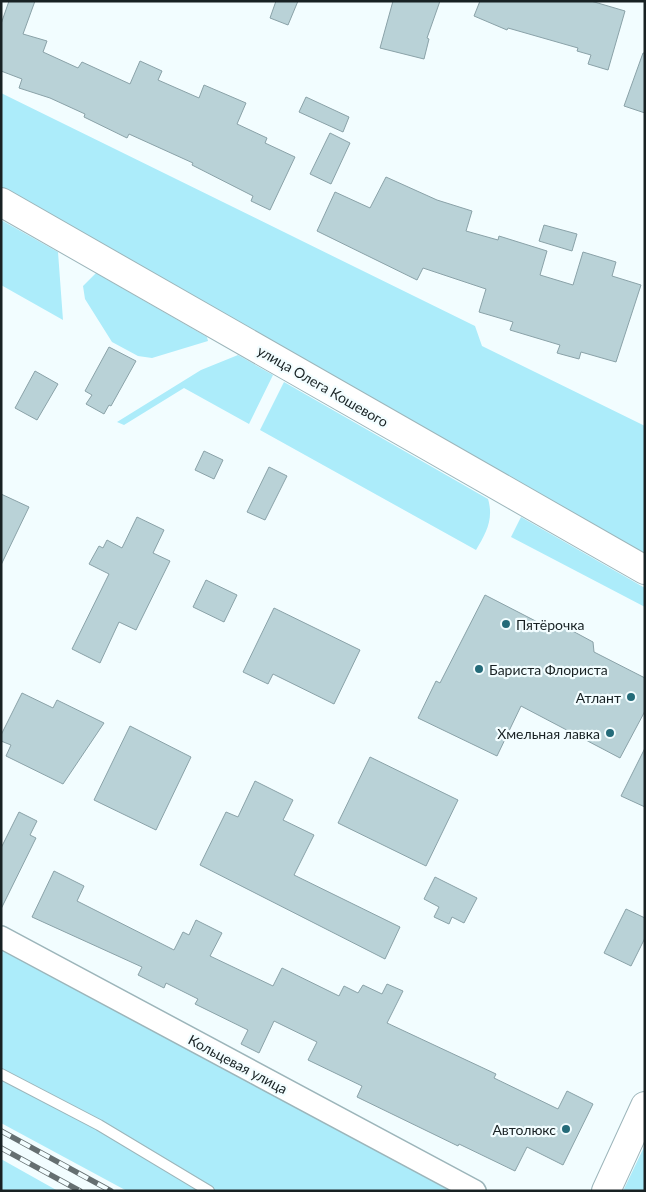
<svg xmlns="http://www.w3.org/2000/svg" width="646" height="1192" viewBox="0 0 646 1192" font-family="Lato,sans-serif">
	<rect width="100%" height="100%" fill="#f2fdff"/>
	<path fill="#acecfa" d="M1,93L475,326L482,346L645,426V555L1,189Z
		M1,220L58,252L63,320L1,285Z
		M96,273L207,337L208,341L152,358L138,356L112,342L85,299L83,286Z
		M238,355L273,375L249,424L184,388L124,425L117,422L201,370Z
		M284,382L488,499C494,519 486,533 476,550L260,430Z
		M521,517L645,588V607L511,537Z
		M1,945L459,1191H127L1,1123Z
		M645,1145V1191H623Z
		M1,1159L58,1191H1Z"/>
	<path fill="#b9d2d7" stroke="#8aa2a8" d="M9,1H35L23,34L47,41L43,52L78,68L82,62L130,84L140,61L162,71L158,80L199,98L204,85L246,103L237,124L267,138L265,143L295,157L270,210L251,201L253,196L192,165L193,163L129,134L127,138L84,117L85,114L50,98L19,88L22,79L1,71V24Z
		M276,1H298L288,25L270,18Z
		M393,1H440L427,38L429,39L424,59L380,48Z
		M480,1H591L625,11L608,70L588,64L591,55L577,51L578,48L508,28L507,30L474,16Z
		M643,53H645V113L624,106Z
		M306,97L349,117L343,132L299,112Z
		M330,133L350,143L331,184L310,174Z
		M386,177L437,200L472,211L466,231L498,240L499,236L547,251L540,275L573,285L583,252L616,262L612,276L641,285L616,362L581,352L579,359L557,353L560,345L510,330L513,322L479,312L486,289L423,268L417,280L317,231L335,192L370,208Z
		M544,225L577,234L572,251L539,241Z
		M109,347L136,361L111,406L109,405L104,414L86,404L92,395L85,391Z
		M35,371L58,384L37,420L15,408Z
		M204,451L223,460L214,479L195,470Z
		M269,467L287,476L265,520L247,512Z
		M1,494L29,507L1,565Z
		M137,517L164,530L153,553L170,561L136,630L119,622L100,663L72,649L109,574L89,564L99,546L103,548L107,540L122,548Z
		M206,580L237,595L224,622L193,607Z
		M485,595L555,631L567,628L593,642L594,652L645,678V711L620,758L521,706L497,756L418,718L436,681L440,683Z
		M274,608L360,650L334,704L273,674L268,684L243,672Z
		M22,693L53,708L57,700L104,723L63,784L6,756L11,745L1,741V735Z
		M130,726L191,757L156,830L94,800Z
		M645,748V807L621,796Z
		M370,757L458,800L426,866L338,823Z
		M255,781L293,800L283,820L314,835L294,875L400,927L385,959L200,865L226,812L238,817Z
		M19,812L37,821L30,835L36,838L1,909V848Z
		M54,871L84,886L77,901L174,950L183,932L189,935L196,920L222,933L210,956L273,986L282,968L339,996L344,986L358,993L363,985L382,994L387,984L403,991L387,1023L496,1074L494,1078L558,1109L567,1091L593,1104L563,1165L527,1147L515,1171L459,1144L458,1146L357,1097L362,1086L308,1060L317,1042L274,1021L259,1053L241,1044L248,1030L195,1004L198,999L166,983L164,988L138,975L142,967L32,917Z
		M435,877L477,898L464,923L452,917L449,924L434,917L439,907L424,899Z
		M626,909L645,918V938L631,966L604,953Z"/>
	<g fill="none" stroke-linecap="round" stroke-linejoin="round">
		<g stroke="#9cb5ba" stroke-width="12">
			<path id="lane" d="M1,1074L99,1125L209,1191"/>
		</g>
		<g stroke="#9cb5ba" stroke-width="24">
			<path id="street" d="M1,937L475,1191"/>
		</g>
		<g stroke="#9cb5ba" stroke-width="30">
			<path id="secondary" d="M1,202L645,570
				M606,1191L645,1106"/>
		</g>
		<use href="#lane" stroke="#fff" stroke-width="10"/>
		<use href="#street" stroke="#fff" stroke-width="21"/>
		<use href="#secondary" stroke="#fff" stroke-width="28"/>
		<g stroke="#656f71" stroke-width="5.5">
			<path id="rail" d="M1,1131L111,1191
				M1,1148L80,1191"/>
		</g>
		<use href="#rail" stroke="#f2fdff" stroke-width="4" stroke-dasharray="11" stroke-linecap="butt"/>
	</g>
	<g fill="#246b79" stroke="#f2fdff" stroke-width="2">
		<circle cx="506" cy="624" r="5"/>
		<circle cx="479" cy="669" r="5"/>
		<circle cx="631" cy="697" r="5"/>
		<circle cx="610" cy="733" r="5"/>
		<circle cx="566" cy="1129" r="5"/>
	</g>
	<g text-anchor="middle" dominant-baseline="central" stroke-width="4.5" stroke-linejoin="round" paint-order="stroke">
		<g font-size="14" fill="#182123" stroke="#f2fdff">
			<text transform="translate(323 386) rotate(30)">улица Олега Кошевого</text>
			<text transform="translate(238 1064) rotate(28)">Кольцевая улица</text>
		</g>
		<g font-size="14" fill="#182123" stroke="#f2fdff" text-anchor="end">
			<text x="516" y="624" text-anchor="start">Пятёрочка</text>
			<text x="489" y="669" text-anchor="start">Бариста Флориста</text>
			<text x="621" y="697">Атлант</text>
			<text x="600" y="733">Хмельная лавка</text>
			<text x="556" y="1129">Автолюкс</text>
		</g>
	</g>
	<rect width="646" height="1192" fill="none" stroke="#182123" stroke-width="5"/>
</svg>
